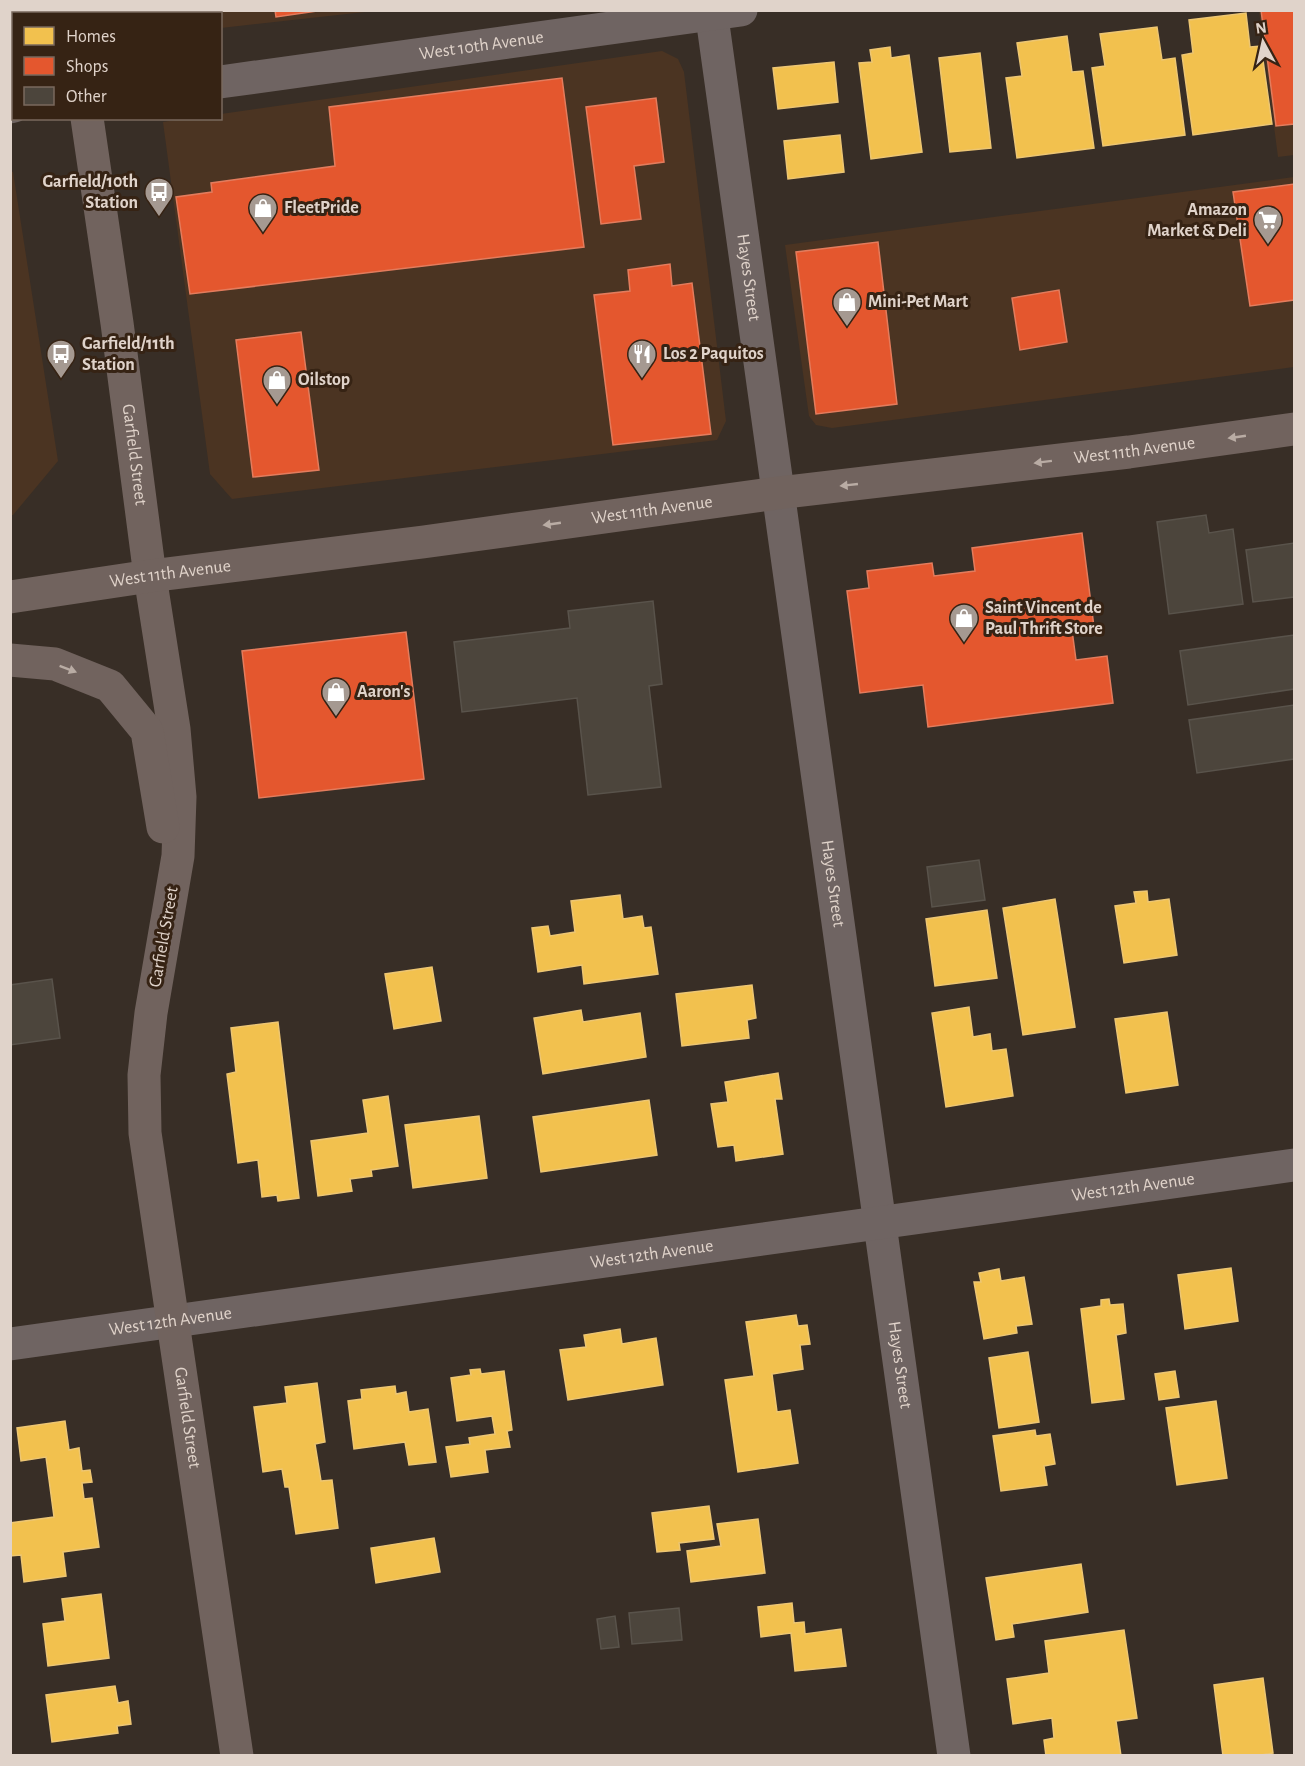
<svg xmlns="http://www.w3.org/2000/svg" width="1305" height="1766" viewBox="0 0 1305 1766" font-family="'Alegreya Sans',sans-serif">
	<rect width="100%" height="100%" fill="#382e26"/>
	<path fill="#4b3422" d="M138,11H374L221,28L220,14H142Z
		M1259,11H1294V155L1278,157Z
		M662,51L678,59L684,72L726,421L717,440L232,499L210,474L163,122L187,118H220L221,114Z
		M10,171L13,172L58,461L13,515H11Z
		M1294,177V367L832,428L816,425L809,416L785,245Z"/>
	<path fill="#f2c14e" stroke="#edc673" stroke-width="1.5" d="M1246,13L1250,47L1261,46L1272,124L1193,135L1182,55L1193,53L1189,20Z
		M1157,27L1162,60L1175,58L1185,135L1103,146L1092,68L1105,66L1100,34Z
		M1067,36L1072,72L1083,71L1094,148L1017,158L1006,78L1022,76L1017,43Z
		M890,47L891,58L909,55L922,152L871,159L859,63L872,62L870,50Z
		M980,53L991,148L950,152L939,58Z
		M834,62L838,102L778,109L773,68Z
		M840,135L844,172L788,179L784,141Z
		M1147,891L1148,902L1169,899L1177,955L1124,963L1115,906L1136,903L1134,892Z
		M620,895L623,919L642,916L644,928L651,927L658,974L584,984L582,965L538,972L532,928L548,926L550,936L575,932L571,901Z
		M1055,899L1075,1027L1023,1035L1003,908Z
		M987,910L997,978L935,986L926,919Z
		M432,967L441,1021L394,1029L385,974Z
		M752,985L756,1018L747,1020L749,1038L682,1046L676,994Z
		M969,1007L973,1037L990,1034L992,1051L1006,1049L1013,1096L946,1107L932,1013Z
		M581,1010L583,1022L640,1013L646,1057L543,1074L534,1018Z
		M1167,1012L1178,1085L1126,1093L1115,1019Z
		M278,1022L299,1198L278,1201L277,1195L262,1197L258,1160L238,1163L227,1074L236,1072L231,1028Z
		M778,1073L782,1099H775L783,1154L736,1161L734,1145L718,1147L711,1104L728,1102L725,1082Z
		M388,1096L398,1166L371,1170L372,1176L350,1179L352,1191L318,1196L311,1141L368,1133L363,1100Z
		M649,1100L657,1155L541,1172L533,1117Z
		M479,1116L487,1178L413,1188L405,1125Z
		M1231,1268L1238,1321L1185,1329L1178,1275Z
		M999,1269L1001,1281L1024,1277L1032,1324L1016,1326L1017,1333L984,1339L974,1282H981L979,1273Z
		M1109,1299L1110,1305L1123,1304L1126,1333L1116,1335L1124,1399L1092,1403L1081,1309L1101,1306V1300Z
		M796,1315L798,1326L807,1325L810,1344L800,1345L803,1369L772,1374L777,1412L790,1410L798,1463L738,1472L725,1380L754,1376L746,1322Z
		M620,1329L622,1344L656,1338L663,1385L568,1400L560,1350L586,1347L584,1335Z
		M1028,1352L1039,1422L999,1428L989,1358Z
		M480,1369L481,1374L504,1371L512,1430L507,1431L510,1447L485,1450L488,1472L451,1477L446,1447L470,1444L469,1438L495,1434L492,1416L457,1421L451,1378L471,1375L470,1370Z
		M1175,1371L1179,1397L1159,1400L1155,1374Z
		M317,1383L325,1442L315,1444L321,1481L332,1480L338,1528L296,1534L289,1487H285L282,1469L263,1472L254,1407L287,1403L285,1387Z
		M395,1386L396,1394L406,1392L409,1412L428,1409L436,1462L409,1465L405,1442L354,1449L348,1401L362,1399L361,1390Z
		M1216,1401L1227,1478L1177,1485L1166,1408Z
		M65,1421L69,1450L79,1448L82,1471L90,1470L92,1482L82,1483L84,1499L92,1498L99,1547L63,1552L66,1576L24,1582L21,1555L10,1556V1523L54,1517L46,1457L21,1461L17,1428Z
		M1035,1430L1036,1436L1050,1434L1055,1464L1044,1466L1047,1485L1001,1491L993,1436Z
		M709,1506L714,1539L679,1543L680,1550L657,1552L652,1513Z
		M758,1519L765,1573L691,1582L687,1551L721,1546L717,1524Z
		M434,1538L440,1572L376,1583L371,1548Z
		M1081,1564L1088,1612L1012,1624L1014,1637L996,1640L986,1578Z
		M101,1594L109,1658L48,1666L43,1624L65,1621L62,1599Z
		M792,1603L794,1623L804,1622L805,1634L841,1629L846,1666L795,1671L791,1633L761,1637L758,1607Z
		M1124,1630L1137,1718L1116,1721L1121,1756H1046L1044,1740L1054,1738L1052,1718L1013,1724L1007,1679L1049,1673L1045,1641Z
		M1263,1678L1273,1753L1254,1756H1223L1214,1685Z
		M115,1686L118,1703L128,1701L131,1724L117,1726L118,1733L52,1742L46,1695Z"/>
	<path fill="#e4572e" stroke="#e37c5d" stroke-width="1.5" d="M275,10H324L276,17Z
		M1261,10H1294V124L1276,126Z
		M562,78L584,247L190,294L176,197L212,192L211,183L335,166L329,107Z
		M656,98L664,162L634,166L641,219L601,224L586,107Z
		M1294,184V300L1250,306L1233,192Z
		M878,242L897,404L816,414L796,252Z
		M670,264L672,286L692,283L711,434L613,445L594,295L630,291L628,270Z
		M1059,290L1067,342L1020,350L1012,298Z
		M301,332L319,470L253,477L236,340Z
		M1082,533L1094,627L1072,630L1076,660L1107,656L1113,703L928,727L923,685L860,693L847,591L869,588L867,571L932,563L934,576L975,571L972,548Z
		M406,632L424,779L259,798L242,651Z"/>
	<path fill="#4c453c" stroke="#59534b" stroke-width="1.5" d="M1206,515L1209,533L1233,529L1243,604L1169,614L1157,522Z
		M1294,543V597L1253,602L1246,550Z
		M653,601L662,684L649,686L661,787L588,795L577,698L462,712L454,642L570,628L568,611Z
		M1294,635V689L1188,705L1180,651Z
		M1294,705V759L1197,773L1189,720Z
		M979,860L985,900L932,907L927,867Z
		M52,979L60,1038L10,1045V985Z
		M679,1608L682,1640L632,1644L629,1613Z
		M615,1616L619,1647L601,1649L597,1619Z"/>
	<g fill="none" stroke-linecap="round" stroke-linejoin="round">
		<g stroke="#6f6462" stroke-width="33">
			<path id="s1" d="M711,10L954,1756"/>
			<path id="s2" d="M220,82L741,10"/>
			<path d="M10,107L14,106"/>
			<path id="s3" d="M10,1344L1294,1165"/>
		</g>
		<g stroke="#71635e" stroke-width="33">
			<path d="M72,10L73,14"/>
			<path id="s4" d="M87,118L117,323L150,576L174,729L180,797L178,856L151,1013L144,1075L145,1133L237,1756"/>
			<path id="s5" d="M10,597L150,576L423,542L778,493L1129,452L1294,429"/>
			<path d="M10,660L55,664L110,686L147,731L163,827"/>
		</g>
	</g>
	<defs><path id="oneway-solid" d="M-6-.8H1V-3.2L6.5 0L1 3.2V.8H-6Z" transform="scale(1.5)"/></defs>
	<g fill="#b9aca4">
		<use href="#oneway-solid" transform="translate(1237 437) rotate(172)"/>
		<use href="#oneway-solid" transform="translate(1043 462) rotate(173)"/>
		<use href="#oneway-solid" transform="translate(849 485) rotate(174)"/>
		<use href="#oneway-solid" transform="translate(552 524) rotate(172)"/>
		<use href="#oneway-solid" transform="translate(68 669) rotate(21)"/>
	</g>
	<defs>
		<g id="bus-pin" transform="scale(1.5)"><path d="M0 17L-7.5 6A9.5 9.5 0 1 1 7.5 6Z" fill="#a59991" stroke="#362314"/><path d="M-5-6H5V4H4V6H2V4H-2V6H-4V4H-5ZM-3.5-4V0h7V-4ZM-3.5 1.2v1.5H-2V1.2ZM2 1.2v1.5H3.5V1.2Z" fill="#fff"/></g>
		<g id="shop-pin" transform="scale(1.5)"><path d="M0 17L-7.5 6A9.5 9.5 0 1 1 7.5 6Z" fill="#a59991" stroke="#362314"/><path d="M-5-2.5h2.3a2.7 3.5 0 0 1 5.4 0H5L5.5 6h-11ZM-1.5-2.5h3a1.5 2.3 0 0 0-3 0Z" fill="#fff"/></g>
		<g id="supermarket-pin" transform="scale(1.5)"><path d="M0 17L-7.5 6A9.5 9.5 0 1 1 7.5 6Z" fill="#a59991" stroke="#362314"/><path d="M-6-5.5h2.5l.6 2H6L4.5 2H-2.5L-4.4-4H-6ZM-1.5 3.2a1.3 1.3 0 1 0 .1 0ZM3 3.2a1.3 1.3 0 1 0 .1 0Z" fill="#fff"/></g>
		<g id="restaurant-pin" transform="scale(1.5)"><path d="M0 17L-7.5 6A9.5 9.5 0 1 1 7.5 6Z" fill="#a59991" stroke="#362314"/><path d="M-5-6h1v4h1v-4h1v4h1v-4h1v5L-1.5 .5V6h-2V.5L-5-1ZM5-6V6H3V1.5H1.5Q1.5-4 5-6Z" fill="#fff"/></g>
	</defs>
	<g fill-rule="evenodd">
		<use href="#bus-pin" x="159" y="192"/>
		<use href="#shop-pin" x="263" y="208"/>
		<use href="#supermarket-pin" x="1268" y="220"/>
		<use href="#shop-pin" x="847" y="302"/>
		<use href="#bus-pin" x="61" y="354"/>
		<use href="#restaurant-pin" x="642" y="354"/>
		<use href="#shop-pin" x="277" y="380"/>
		<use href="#shop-pin" x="964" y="618"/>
		<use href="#shop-pin" x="336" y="692"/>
	</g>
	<g text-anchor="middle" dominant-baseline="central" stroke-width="6" stroke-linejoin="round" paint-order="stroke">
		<g font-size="18" fill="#e0d3ca" stroke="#362314">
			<text stroke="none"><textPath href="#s2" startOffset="264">West 10th Avenue</textPath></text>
			<text stroke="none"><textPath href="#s1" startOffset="270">Hayes Street</textPath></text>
			<text stroke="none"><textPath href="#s5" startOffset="1134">West 11th Avenue</textPath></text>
			<text stroke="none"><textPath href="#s4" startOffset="340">Garfield Street</textPath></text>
			<text stroke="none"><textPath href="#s5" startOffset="648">West 11th Avenue</textPath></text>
			<text stroke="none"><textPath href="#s5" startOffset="162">West 11th Avenue</textPath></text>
			<text stroke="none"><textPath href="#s1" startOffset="882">Hayes Street</textPath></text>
			<text transform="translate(164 937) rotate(-80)">Garfield Street</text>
			<text stroke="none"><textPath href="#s3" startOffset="1134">West 12th Avenue</textPath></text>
			<text stroke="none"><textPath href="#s3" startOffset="648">West 12th Avenue</textPath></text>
			<text stroke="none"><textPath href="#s3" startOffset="162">West 12th Avenue</textPath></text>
			<text stroke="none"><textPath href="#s1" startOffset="1368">Hayes Street</textPath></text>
			<text stroke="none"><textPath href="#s4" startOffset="1312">Garfield Street</textPath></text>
		</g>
		<g font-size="18" font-weight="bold" fill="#e0d3ca" stroke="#362314" text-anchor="start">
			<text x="138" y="182" text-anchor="end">Garfield/10th<tspan x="138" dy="21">Station</tspan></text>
			<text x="284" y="208">FleetPride</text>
			<text x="1247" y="210" text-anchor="end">Amazon<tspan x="1247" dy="21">Market &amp; Deli</tspan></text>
			<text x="868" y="302">Mini-Pet Mart</text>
			<text x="82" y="344">Garfield/11th<tspan x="82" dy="21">Station</tspan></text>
			<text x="663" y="354">Los 2 Paquitos</text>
			<text x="298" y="380">Oilstop</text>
			<text x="985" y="608">Saint Vincent de<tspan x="985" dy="21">Paul Thrift Store</tspan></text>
			<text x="357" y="692">Aaron's</text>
		</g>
	</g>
	<rect width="1305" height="1766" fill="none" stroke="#e0d3ca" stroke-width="24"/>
	<rect x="12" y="12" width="210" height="108" fill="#362314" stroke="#7a695d" stroke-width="1.5"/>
	<rect x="24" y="27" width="30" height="18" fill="#f2c14e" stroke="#7a695d" stroke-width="1.5"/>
	<text x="66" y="42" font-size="18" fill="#e0d3ca">Homes</text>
	<rect x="24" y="57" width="30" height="18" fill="#e4572e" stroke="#7a695d" stroke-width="1.5"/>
	<text x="66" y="72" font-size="18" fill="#e0d3ca">Shops</text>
	<rect x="24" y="87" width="30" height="18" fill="#4c453c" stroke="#7a695d" stroke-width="1.5"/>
	<text x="66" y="102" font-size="18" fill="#e0d3ca">Other</text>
	<g transform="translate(1263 42) rotate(352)" stroke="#362314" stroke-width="4.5" paint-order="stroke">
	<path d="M0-4.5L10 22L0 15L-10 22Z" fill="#e0d3ca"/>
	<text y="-9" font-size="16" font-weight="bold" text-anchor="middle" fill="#e0d3ca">N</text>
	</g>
</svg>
